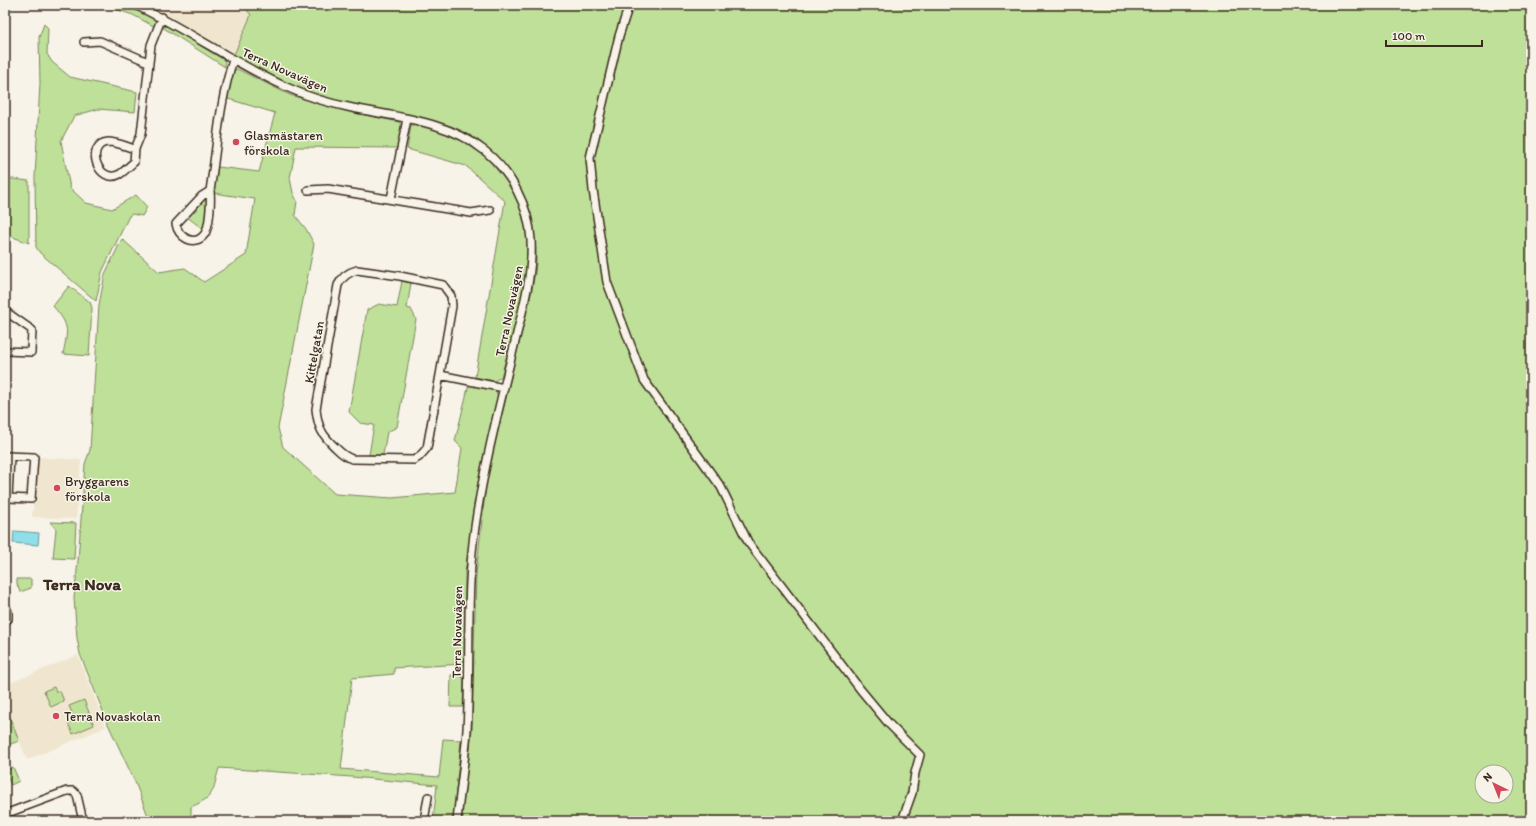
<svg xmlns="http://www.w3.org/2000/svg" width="1536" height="826" viewBox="0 0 1536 826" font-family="Itim,sans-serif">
	<rect width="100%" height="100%" fill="#f7f3e8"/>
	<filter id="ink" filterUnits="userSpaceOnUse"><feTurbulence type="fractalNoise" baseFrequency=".025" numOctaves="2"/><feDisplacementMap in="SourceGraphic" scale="8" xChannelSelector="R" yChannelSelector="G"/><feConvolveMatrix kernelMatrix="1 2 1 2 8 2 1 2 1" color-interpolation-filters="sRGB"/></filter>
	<g filter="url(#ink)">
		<path fill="#f0e6cf" d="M143,5H243L251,15L233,57L164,15Z
			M38,457L81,460L76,519L32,517Z
			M78,655L106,727L27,760L5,705V685Z"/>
		<path fill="#bee099" stroke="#7c855c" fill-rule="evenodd" d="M103,5H127L153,18L156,21L155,27L133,15Z
			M243,5H1531V821H461L472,730L476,575L487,475L532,290C533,281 536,272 536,263C538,204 504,143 445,124C412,114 378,112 344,104C337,102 329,98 322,96C312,93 302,91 293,87C272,79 253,67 233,57L251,15ZM1482,772H1506V796H1482Z
			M44,24L48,28L47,54L52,62L70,77L137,92L135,112L98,109L74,116L61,141L70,188L86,203L112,209L136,195L147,207L142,216L132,214L129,216L102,272L96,301L40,253L36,247L35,178L40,83L39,37Z
			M170,26L222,58L225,62V67L162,27Z
			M237,69L290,95L355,113L399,122L403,127L399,148L296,147L290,178L293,193L297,201L295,215L306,229L314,244L278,428L283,447L335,494L392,498L455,492L462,448L455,441L469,384L490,388L496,391L498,397L478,483L465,573L464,664L394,668V674L352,678L341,769L439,777L443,739L461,740L453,821H433L437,785L352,777L219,768C212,792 216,796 191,807V821H150L135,782L108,724L80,654L77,638L74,598L78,561L85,464L90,450L99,305L105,274L122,239L159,272L185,268L204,282L246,255L255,199L213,193L218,167L259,172L275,113L225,98L233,71Z
			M416,123C426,126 438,127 448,132C470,141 487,157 502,176C512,189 522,205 525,221C534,269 513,330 501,377L494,381L475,377L505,201L466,166L407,149L411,126Z
			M5,178L29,181V243L5,234Z
			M204,198H206L207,202L204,228L203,229L187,217Z
			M402,281L411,283L407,308L411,309L416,319L397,427L387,432L383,455H369L374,425L360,423L349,412L367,310L379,304L397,307Z
			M69,286L90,302L92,308L89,356L63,354C68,329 70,326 53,306Z
			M50,522L76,523L74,559L53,558L56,529Z
			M17,579H31V588L20,592L17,584Z
			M459,674L464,679L463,707H450L451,675Z
			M54,687L56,692L60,691L64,701L51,707L44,691Z
			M84,700L94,725L73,734L68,723L75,720L69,706Z
			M5,705L19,741L5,746Z
			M13,767L19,781L11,785L5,771Z"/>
		<path fill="#8edfe9" stroke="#6d9798" d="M14,531L39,533L38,545L13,543Z"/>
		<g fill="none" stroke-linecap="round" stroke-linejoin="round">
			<g stroke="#3b2a1e" stroke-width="10">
				<path id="street" d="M135,5C189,30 237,66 291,89C309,97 329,103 348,107C394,117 447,120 485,151C511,172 529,206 531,240C533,276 522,311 514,346C500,404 485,461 476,520C465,589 471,660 467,730C465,760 460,791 457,821
					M629,5L619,36L590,158L593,190L607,282L644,380L721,487L748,542L860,689L889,724L920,755L915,773L912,793L902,821
					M84,42L100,41L148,62
					M135,149C127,147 117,142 108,142C84,144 98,186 120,174C125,171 130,165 134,162L135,149L141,134L151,45L162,17
					M308,190L328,189L471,213L490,210
					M210,191C211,200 210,228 204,235C194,247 178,237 176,224L202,196L210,191C217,147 219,103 233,60
					M391,199L407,119
					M5,311L32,330L31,352L5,351
					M440,375L427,448L419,457L414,460L352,459C346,457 341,453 336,448C322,435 318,428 316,409L338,285C342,277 349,272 357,270L400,276L443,285L451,296L452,306L440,375L504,388
					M5,456L34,457L31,499L8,498L10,456
					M5,605L8,612V619L5,620
					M5,814L67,791H73L77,795L83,821
					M424,821L428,797"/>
			</g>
			<use href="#street" stroke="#f7f3e8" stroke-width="7"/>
		</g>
	</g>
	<g fill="#d1495b" stroke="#f7f3e8" stroke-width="1.5">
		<circle cx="236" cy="142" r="4"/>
		<circle cx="57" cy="488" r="4"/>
		<circle cx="56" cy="716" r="4"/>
	</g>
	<g text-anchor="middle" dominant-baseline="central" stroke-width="3" stroke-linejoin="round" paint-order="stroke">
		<g font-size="13" fill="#3b2a1e" stroke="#f7f3e8">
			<text transform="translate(285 70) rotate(24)">Terra Novavägen</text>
			<text transform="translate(509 311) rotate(-78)">Terra Novavägen</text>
			<text transform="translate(314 352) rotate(-80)">Kittelgatan</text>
			<text transform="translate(457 632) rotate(-89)">Terra Novavägen</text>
		</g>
		<g font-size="13" fill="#3b2a1e" stroke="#f7f3e8" text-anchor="start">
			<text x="244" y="135">Glasmästaren<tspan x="244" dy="15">förskola</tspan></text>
			<text x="65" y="481">Bryggarens<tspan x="65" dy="15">förskola</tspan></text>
			<text x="64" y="716">Terra Novaskolan</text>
		</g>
		<g font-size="17" font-weight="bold" fill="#3b2a1e" stroke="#f7f3e8">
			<text x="82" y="584">Terra Nova</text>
		</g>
	</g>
	<rect width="1536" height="826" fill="none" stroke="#f7f3e8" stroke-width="20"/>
	<rect x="10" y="10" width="1516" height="806" fill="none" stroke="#3b2a1e" stroke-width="1.5" filter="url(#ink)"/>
	<g transform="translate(1494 784) rotate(317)"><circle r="19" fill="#f7f3e8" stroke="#aca397"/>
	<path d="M0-3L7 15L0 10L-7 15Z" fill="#d1495b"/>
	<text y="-6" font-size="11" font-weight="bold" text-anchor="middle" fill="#3b2a1e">N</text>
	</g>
	<path d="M1386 40v6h96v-6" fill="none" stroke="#3b2a1e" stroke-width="2"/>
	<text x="1392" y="40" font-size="12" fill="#3b2a1e" stroke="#f7f3e8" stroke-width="3" paint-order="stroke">100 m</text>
</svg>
